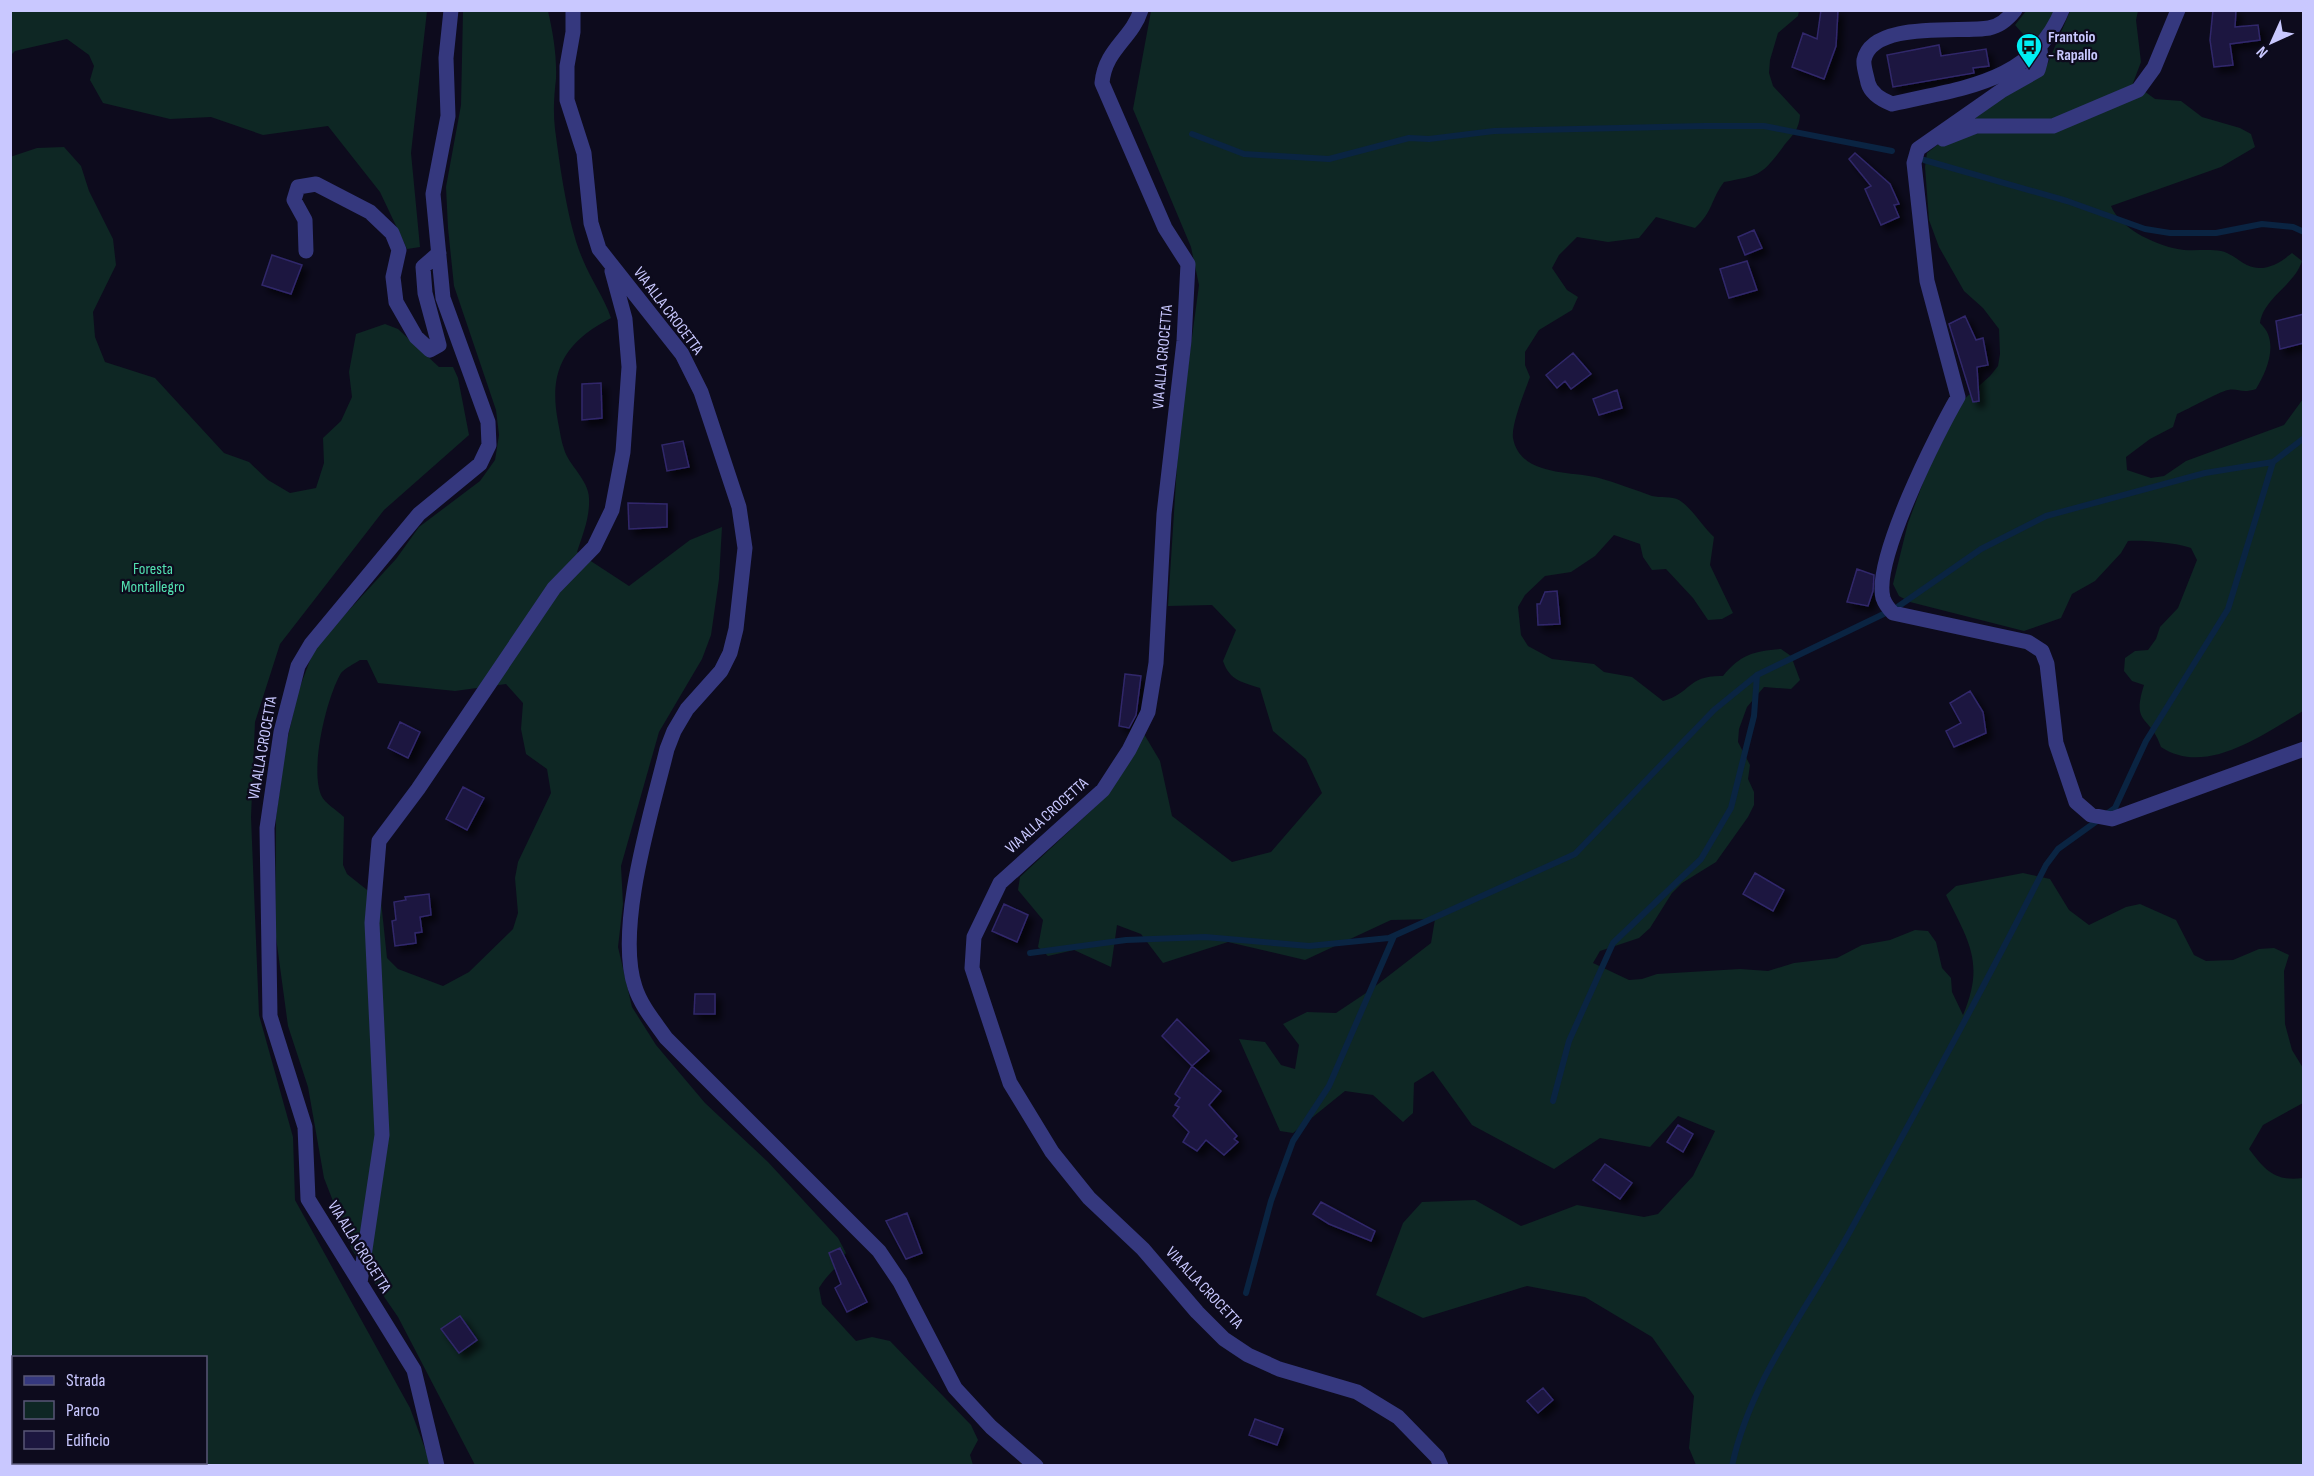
<svg xmlns="http://www.w3.org/2000/svg" width="2314" height="1476" viewBox="0 0 2314 1476" font-family="'Sofia Sans Condensed',sans-serif">
	<defs>
		<filter id="shadow"><feDropShadow dx="5.5" dy="5.5" stdDeviation="3" flood-color="#0009"/></filter>
	</defs>
	<rect width="100%" height="100%" fill="#0d0b1d"/>
	<path fill="#0e2724" fill-rule="evenodd" d="M11,11H427L411,153L420,247L407,249L380,192L328,126L263,135L211,117L170,119L103,103L90,80L94,66L89,55L67,39L15,51L11,55Z
		M463,11H548C553,32 557,57 556,79C554,96 553,112 555,129C560,167 568,226 583,260C591,280 604,297 611,318C565,342 548,370 558,422C560,431 561,441 564,449C569,466 588,479 589,498C590,517 583,534 577,552L629,586L690,540L722,527L719,579L711,635L702,659L659,732L621,866L623,904L618,947L632,1007L656,1045L705,1103L768,1162L838,1238L846,1253C839,1267 827,1274 819,1288L822,1304L856,1341L872,1337L890,1341L971,1425L978,1440L970,1455L973,1465H475L398,1317L352,1250L324,1178L308,1087L288,1026L275,930L276,818L285,750L298,692L315,647L396,559L419,527L480,481L495,460L499,435L496,410L454,286L448,228L446,187L461,105ZM360,660H367L378,683L455,691L506,684L523,703L521,729L526,754L547,769L551,793L518,862L515,878L518,913L513,929L469,972L443,986L398,969L387,958L381,901L347,874L343,865L344,817C337,810 325,804 321,795C310,768 326,699 341,673C345,668 354,664 360,660Z
		M1151,11H1799L1798,16L1778,33L1770,60L1769,73L1773,86L1800,115C1799,131 1792,135 1783,147C1761,176 1760,175 1724,182C1711,199 1713,212 1695,228L1656,217L1639,238L1608,242L1577,237L1559,255L1552,268L1567,290L1578,297L1572,310L1539,330L1525,352V365L1530,377C1525,391 1511,425 1513,438C1520,477 1572,471 1599,478C1617,483 1635,490 1652,496C1660,498 1672,496 1679,500C1691,507 1703,527 1714,537L1710,565L1733,613L1722,619L1708,620L1693,598L1666,569L1652,570L1643,557L1640,544L1614,535L1595,556L1571,572L1545,576L1525,595L1518,607L1521,635L1528,646L1552,659L1594,664L1604,672L1632,677L1663,701C1692,693 1687,675 1723,676C1740,655 1754,651 1781,649L1791,656L1800,680L1791,689L1764,687L1747,707L1739,729L1738,742L1750,765L1748,779L1754,792V805L1748,817L1716,862L1682,883L1672,893L1650,928L1639,938L1600,951L1593,963L1629,980L1642,979L1657,974L1740,969L1768,971L1794,963L1837,958L1862,945L1890,940L1915,930L1928,931L1936,942L1942,968L1951,978L1952,992L1963,1015C1985,963 1969,942 1946,895L1956,886L2023,873L2050,879L2069,910L2089,925L2126,907L2140,904L2176,920L2194,955L2206,961L2233,960L2259,949L2274,948L2289,955L2284,971L2285,1024L2292,1050L2303,1068V1103L2263,1125L2249,1149C2265,1170 2275,1182 2303,1178V1465H1696L1689,1448L1694,1396L1652,1337L1585,1297L1527,1286L1423,1318L1376,1295L1403,1223L1422,1202L1475,1200L1521,1226L1577,1205L1644,1217L1658,1214L1693,1176L1715,1131L1678,1116L1650,1147L1600,1138L1554,1169L1472,1125L1433,1071L1414,1083L1413,1113L1403,1122L1373,1095L1345,1091L1293,1133L1280,1131L1239,1039L1265,1042L1281,1065L1295,1069L1299,1045L1283,1024L1307,1012L1336,1013L1369,991L1431,943L1435,919L1391,920L1305,960L1228,942L1163,963L1141,934L1117,925L1111,967L1074,950L1048,956L1038,947L1043,920L1018,890L1020,877L1096,806L1144,734L1160,761L1172,816L1232,862L1271,852L1322,793L1306,759L1273,731L1260,688C1242,682 1230,681 1223,661L1236,630L1212,605L1168,606L1179,434L1199,285L1191,247L1133,109Z
		M2026,11H2054L2047,26L2032,44L2015,25Z
		M2070,11H2138L2136,20L2141,62L2133,83L2155,99L2181,101L2202,117L2240,128L2251,134L2255,147L2221,167L2111,206C2121,230 2159,247 2184,250C2196,251 2209,249 2221,251C2235,254 2244,268 2259,268C2272,268 2282,261 2292,253L2302,261C2294,286 2264,297 2260,323C2280,341 2267,371 2256,389C2241,394 2239,388 2228,390C2218,392 2189,409 2177,414L2173,427L2150,439L2126,457L2127,470L2151,478L2164,476L2186,461L2284,425L2303,399V711C2263,734 2206,777 2161,747C2150,714 2131,726 2144,685L2132,681L2124,671L2125,658L2135,651L2148,650L2156,639L2160,627L2178,608L2197,560L2191,548C2178,543 2143,540 2128,541L2121,553L2095,581L2072,594L2061,618L2024,631L1910,602L1899,596L1893,584L1908,523L1927,472L1962,401L1990,376L1998,366L2000,354L1999,329L1983,308L1964,291L1939,247L1929,220L1925,167L1927,153L1985,108L2037,76L2048,63Z
		M64,147L81,166L89,191L113,239L116,265L93,312L95,337L105,362L155,378L224,453L249,462L268,480L290,493L316,488L324,463L323,438L341,421L352,397L349,372L356,334L385,324L398,329L439,367H453L458,378L469,435L384,510L280,644L255,722L251,817L259,1015L293,1137L295,1200L410,1408L431,1465H83L82,1463L206,1462V1358H14L13,1376L11,1375L10,157L37,148Z
		M11,1417L13,1421L14,1462L46,1463L49,1465H11Z"/>
	<g fill="none" stroke-linecap="round" stroke-linejoin="round">
		<path stroke="#0a2442" stroke-width="6" d="M1192,134L1244,154L1329,159L1409,138L1429,139L1494,131L1704,126H1764L1892,151
			M1924,160L2067,201L2145,229L2170,233H2216L2262,224L2293,227L2304,232
			M1030,953L1126,940L1205,937L1309,946L1389,938L1575,854L1714,710L1757,675L1896,608L1981,549L2046,516L2205,473L2273,462L2304,438
			M1553,1101L1569,1041L1613,943L1701,859L1731,808L1754,716L1757,675
			M1246,1293L1271,1201L1293,1141L1329,1086L1394,936
			M1732,1466C1750,1381 1807,1309 1848,1235C1916,1112 1983,990 2046,865L2058,849L2115,808L2146,741L2228,609L2273,462"/>
	</g>
	<path fill="#1c173f" stroke="#30286b" stroke-width="1.5" filter="url(#shadow)" d="M1821,10H1838L1836,46L1824,79L1792,67L1803,33L1817,39Z
		M2213,10H2236L2235,27L2258,25L2260,40L2230,44L2233,65L2214,67L2210,40Z
		M1939,45L1941,56L1986,49L1989,66L1973,68L1974,73L1893,87L1887,55Z
		M1855,153L1890,184L1899,204L1894,205L1899,217L1881,225L1865,189L1871,186L1849,159Z
		M1754,230L1762,248L1745,255L1738,237Z
		M272,255L302,265L291,294L262,285Z
		M1747,261L1757,290L1729,298L1720,269Z
		M2304,314V343L2280,349L2276,321Z
		M1965,316L1976,340L1983,338L1988,365L1977,367L1979,401L1973,402L1949,324Z
		M1573,353L1591,374L1571,389L1565,381L1557,388L1546,375Z
		M601,383L602,418L582,420V384Z
		M1617,390L1622,408L1599,415L1593,399Z
		M683,441L689,467L667,471L662,445Z
		M628,503L667,504V527L629,529Z
		M1857,569L1874,575L1873,591L1868,606L1847,602Z
		M1557,591L1560,624L1538,625L1537,604H1540L1545,592Z
		M1125,674L1141,676L1136,715L1129,728L1119,726Z
		M1970,691L1983,712L1986,733L1954,747L1946,731L1961,723L1950,703Z
		M400,722L420,732L408,758L388,748Z
		M463,787L484,798L467,830L446,819Z
		M1755,873L1784,890L1773,911L1743,894Z
		M429,894L431,915L420,917L422,932L415,933L416,943L395,946L392,921L396,920L394,902L406,900L405,897Z
		M1004,904L1028,915L1017,942L992,931Z
		M695,994H715V1014H694Z
		M1177,1019L1209,1051L1192,1066L1162,1036Z
		M1192,1066L1221,1091L1209,1105L1237,1136L1234,1139L1238,1142L1224,1155L1206,1140L1197,1151L1183,1142L1189,1132L1173,1116L1179,1107L1175,1105L1180,1098L1175,1094Z
		M1678,1125L1693,1134L1683,1152L1667,1142Z
		M1605,1164L1632,1183L1620,1199L1593,1180Z
		M1321,1202L1375,1231L1371,1241L1329,1224L1313,1214Z
		M907,1213L922,1253L906,1259L886,1221Z
		M840,1248L867,1302L847,1312L835,1288L841,1284L829,1253Z
		M460,1316L477,1340L459,1353L441,1329Z
		M1543,1388L1553,1400L1538,1413L1527,1401Z
		M1255,1419L1283,1429L1277,1445L1249,1435Z"/>
	<g fill="none" stroke-linecap="round" stroke-linejoin="round">
		<path stroke="#35387e" stroke-width="15" d="M573,10V32L567,66V100L584,153L591,223L599,249L682,354L701,392L739,507L745,548L736,629L730,653L721,671L687,709L674,731L667,749C652,811 615,927 635,987C641,1006 655,1022 666,1038L879,1251L900,1282L955,1388L991,1427L1036,1466
			M1141,10C1132,39 1105,49 1102,83L1165,228L1188,264L1184,341L1164,514L1156,663L1148,712L1129,750L1103,790L1000,883L974,937L972,968L1010,1083L1052,1152L1089,1198L1143,1249L1197,1312L1224,1339L1248,1355L1279,1369L1357,1392L1398,1417L1437,1457L1441,1466
			M2015,10C2008,19 2000,26 1989,28C1961,33 1872,20 1864,60C1863,66 1867,77 1868,83C1871,94 1882,100 1892,104C1959,88 2032,84 2062,10
			M2040,49L2041,59L2038,70L2001,91L1918,149L1914,163L1927,281L1958,397C1937,433 1873,560 1883,598C1885,604 1889,609 1893,613L2028,642L2042,651L2047,664L2056,743L2076,802L2091,815L2112,819L2304,749
			M1943,139L1976,126H2053L2138,90L2154,68L2178,10
			M306,251L305,220L294,200L298,187L316,184L370,212L392,233L399,250L393,277L396,302L416,337L430,350L439,345L425,293L423,267L439,253
			M360,1283L382,1135L372,923L379,841L418,789L554,588L594,547L612,510L623,452L629,367L625,319L612,271
			M10,1388L14,1392
			M69,1462L70,1466
			M437,1466L414,1370L308,1199L305,1127L270,1016L267,828L281,732L298,666L311,644L419,514L480,464L489,445L488,422L443,298L433,194L448,116L446,58L451,10"/>
	</g>
	<defs>
		<g id="bus-pin" transform="scale(1.35)"><path d="M0 17L-7.5 6A9.5 9.5 0 1 1 7.5 6Z" fill="#00eff3" stroke="#0d0b1d"/><path d="M-5-6H5V4H4V6H2V4H-2V6H-4V4H-5ZM-3.5-4V0h7V-4ZM-3.5 1.2v1.5H-2V1.2ZM2 1.2v1.5H3.5V1.2Z" fill="#111"/></g>
	</defs>
	<g fill-rule="evenodd">
		<use href="#bus-pin" x="2029" y="46"/>
	</g>
	<g text-anchor="middle" dominant-baseline="central" stroke-width="4.5" stroke-linejoin="round" paint-order="stroke">
		<g font-size="16" font-weight="bold" fill="#c9c8ff" stroke="#0d0b1d" text-anchor="start">
			<text x="2048" y="37">Frantoio<tspan x="2048" dy="18">- Rapallo</tspan></text>
		</g>
		<g font-size="16" fill="#c9c8ff" stroke="#0d0b1d">
			<text transform="translate(668 311) rotate(53)">VIA ALLA CROCETTA</text>
			<text transform="translate(1163 357) rotate(-85)">VIA ALLA CROCETTA</text>
			<text transform="translate(263 748) rotate(-80)">VIA ALLA CROCETTA</text>
			<text transform="translate(1047 816) rotate(-42)">VIA ALLA CROCETTA</text>
			<text transform="translate(359 1247) rotate(58)">VIA ALLA CROCETTA</text>
			<text transform="translate(1204 1288) rotate(47)">VIA ALLA CROCETTA</text>
		</g>
		<g font-size="16" fill="#52e1b1" stroke="#0d0b1d">
			<text x="153" y="569">Foresta<tspan x="153" dy="18">Montallegro</tspan></text>
		</g>
	</g>
	<rect width="2314" height="1476" fill="none" stroke="#c9c8ff" stroke-width="24"/>
	<rect x="12" y="1356" width="195" height="108" fill="#0d0b1d" stroke="#585777" stroke-width="1.5"/>
	<rect x="24" y="1376" width="30" height="9" fill="#35387e" stroke="#585777" stroke-width="1.5"/>
	<text x="66" y="1386" font-size="18" fill="#c9c8ff">Strada</text>
	<rect x="24" y="1401" width="30" height="18" fill="#0e2724" stroke="#585777" stroke-width="1.5"/>
	<text x="66" y="1416" font-size="18" fill="#c9c8ff">Parco</text>
	<rect x="24" y="1431" width="30" height="18" fill="#1c173f" stroke="#585777" stroke-width="1.5"/>
	<text x="66" y="1446" font-size="18" fill="#c9c8ff">Edificio</text>
	<g transform="translate(2272 42) rotate(225)" stroke="#0d0b1d" stroke-width="4.5" paint-order="stroke">
	<path d="M0-4.5L10 22L0 15L-10 22Z" fill="#c9c8ff"/>
	<text y="-9" font-size="16" font-weight="bold" text-anchor="middle" fill="#c9c8ff">N</text>
	</g>
</svg>
